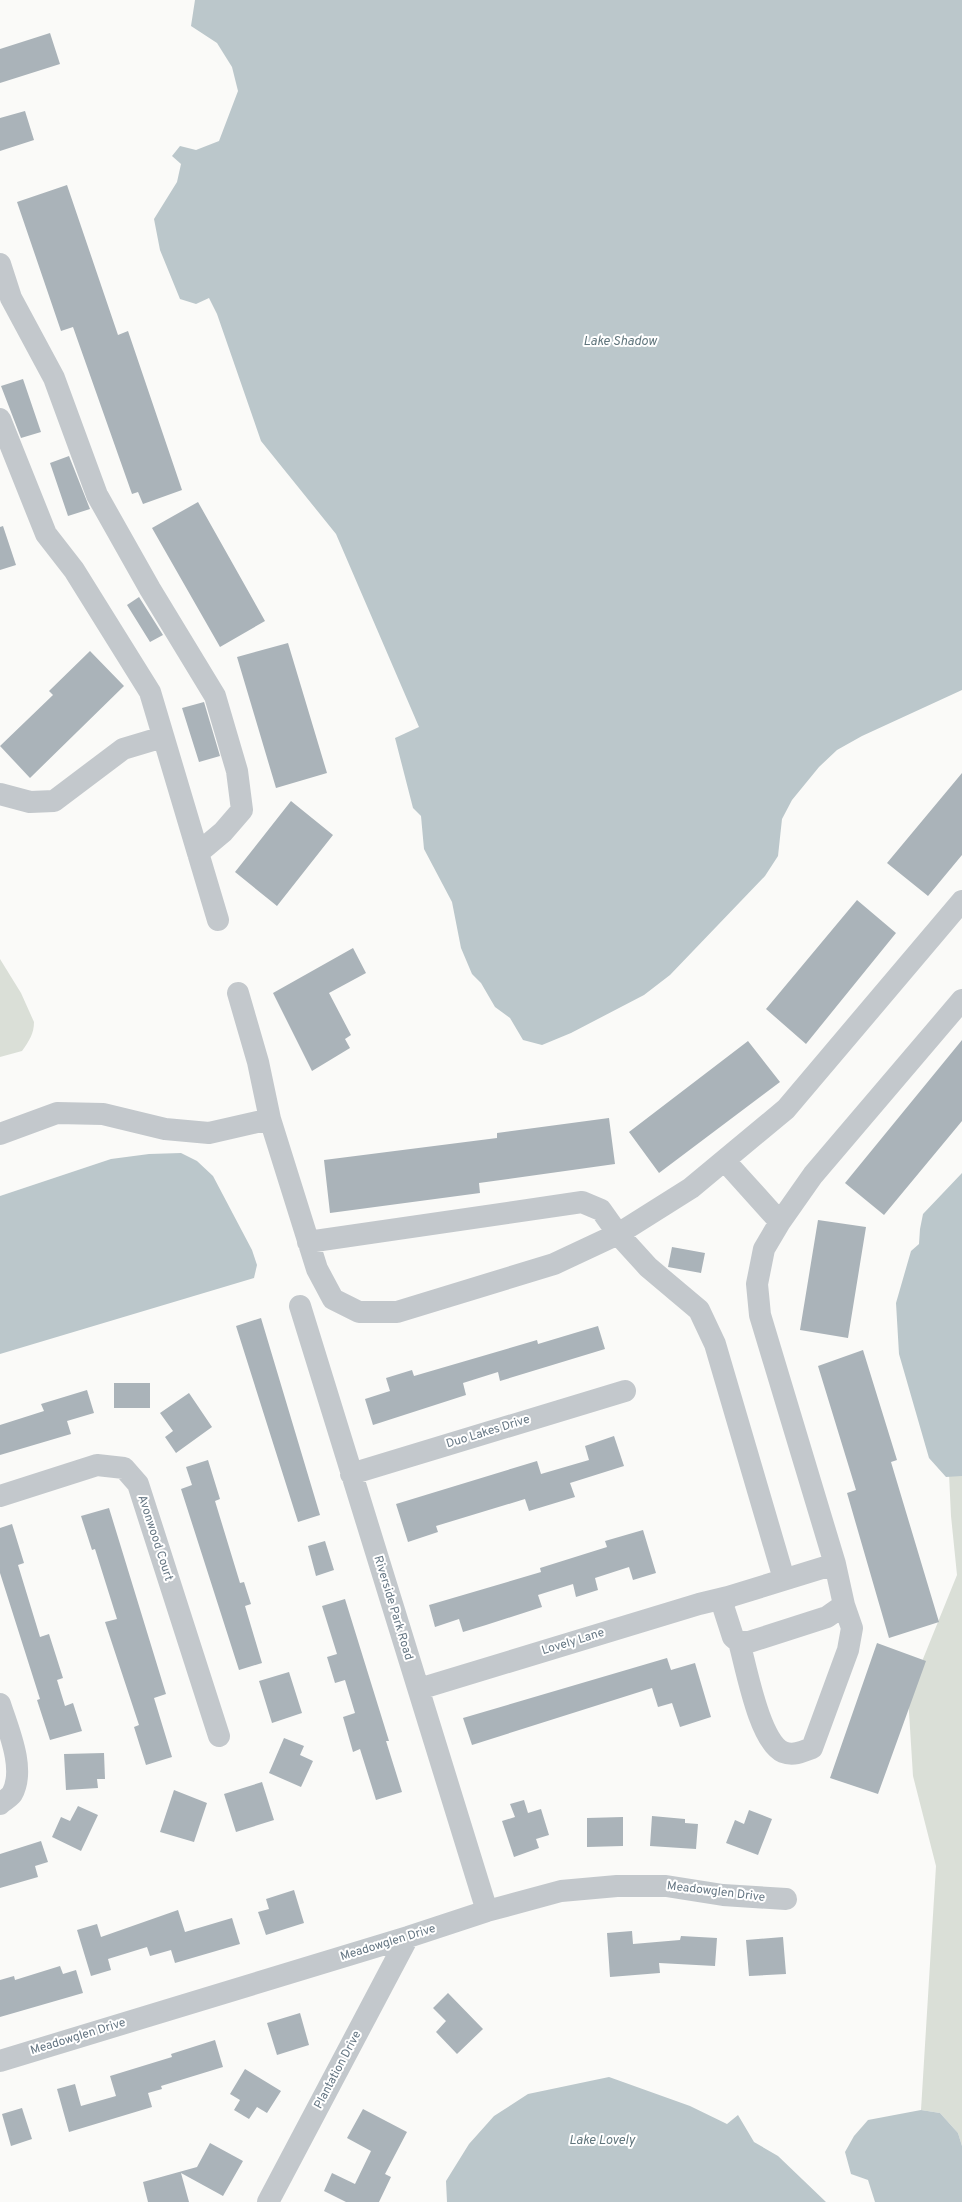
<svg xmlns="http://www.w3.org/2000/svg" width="962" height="2202" viewBox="0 0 962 2202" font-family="Overpass,sans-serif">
	<rect width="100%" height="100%" fill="#fafaf8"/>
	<path fill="#dadfd7" d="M0,959L21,993L34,1022C34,1034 29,1041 22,1051L0,1057Z
		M962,1264V2146L958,2133L940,2113L921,2110L936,1866L913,1776L908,1696L957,1575L951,1516L948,1453Z"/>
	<path fill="#bbc7cb" d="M195,0H962V690L862,736L837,750L819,767L792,800L782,819L778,856L765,876L670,975L644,995L571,1033L542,1045L523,1040L510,1018L495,1007L481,983L472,974L461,948L452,902L424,849L421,816L413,808L395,738L419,727L336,534L261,441L217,314L209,298L196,304L180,299L160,250L154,219L177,182L181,164L172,156L180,146L196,150L219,141L238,91L232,67L217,43L191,26Z
		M181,1153L197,1161L213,1176L252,1250L257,1265L254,1278L0,1354V1196L111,1159L149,1154Z
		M962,1173V1476L946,1477L929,1458L899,1354L896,1303L911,1251L919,1244L920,1229L923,1214Z
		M609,2077L690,2106L727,2124L738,2115L754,2142L778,2156L826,2202H447L446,2181L469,2144L494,2116L528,2094Z
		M921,2110L940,2113L958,2133L962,2146V2202H875L868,2180L851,2174L845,2152L854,2136L868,2120Z"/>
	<path fill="#aab3b9" d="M50,33L60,64L0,83V49Z
		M25,111L34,140L0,151V118Z
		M67,185L118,335L128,331L182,490L143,504L138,492L132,494L73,327L61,331L17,202Z
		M23,379L41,432L21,438L1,386Z
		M69,456L90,509L68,516L50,463Z
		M198,502L265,621L220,647L152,528Z
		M3,526L16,565L0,570V527Z
		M139,597L163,635L150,642L127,605Z
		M288,643L327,773L276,788L237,657Z
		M90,651L124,686L30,778L0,746L53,695L49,691Z
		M204,702L220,756L199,762L182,708Z
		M962,773V855L928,896L887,863Z
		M291,801L333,835L277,906L235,872Z
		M857,900L896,933L806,1044L766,1009Z
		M353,948L366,973L329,993L351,1035L345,1039L350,1048L312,1071L273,993Z
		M962,1040V1121L884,1215L845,1183Z
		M748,1041L780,1082L659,1173L629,1132Z
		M609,1118L615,1164L479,1183L480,1193L330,1213L324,1160L497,1138V1133Z
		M818,1220L866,1227L848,1338L800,1330Z
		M672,1247L705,1253L701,1273L668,1267Z
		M261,1318L320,1515L298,1522L236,1326Z
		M598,1326L605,1349L500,1381L498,1372L463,1383L466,1395L373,1425L365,1399L390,1391L386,1378L412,1370L414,1376L537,1340L538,1344Z
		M863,1350L897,1460L891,1462L939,1622L889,1638L847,1493L856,1490L818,1366Z
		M114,1383H150V1408H114Z
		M87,1390L94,1413L67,1421L71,1434L0,1455V1425L44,1411L41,1404Z
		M189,1393L212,1427L176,1453L165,1437L173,1431L160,1413Z
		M614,1436L624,1466L570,1483L575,1497L529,1511L525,1499L436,1526L438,1532L408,1542L396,1504L537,1461L541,1474L589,1460L585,1446Z
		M208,1460L220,1499L215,1501L240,1583L244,1582L251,1604L245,1606L262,1663L239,1670L181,1489L192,1485L186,1467Z
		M109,1508L166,1694L154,1698L172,1757L146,1765L134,1727L139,1725L105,1622L117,1619L95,1549L92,1550L81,1516Z
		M12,1524L24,1563L18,1565L40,1637L49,1634L63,1678L57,1680L65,1706L73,1703L82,1731L50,1740L37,1700L40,1699L0,1573V1528Z
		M643,1530L656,1573L633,1580L629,1567L595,1578L598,1590L576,1597L573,1584L538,1595L542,1607L486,1625L463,1632L459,1619L435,1627L429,1605L541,1572L540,1568L607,1547L605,1541Z
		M325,1541L334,1570L316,1576L308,1546Z
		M345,1599L389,1741H386L402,1792L376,1800L360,1749L353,1752L343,1717L355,1713L345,1680L335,1683L327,1657L337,1654L322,1606Z
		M877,1643L926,1661L878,1794L830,1778Z
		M667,1658L671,1670L695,1663L711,1717L680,1727L672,1703L658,1707L652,1688L472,1745L463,1718Z
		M289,1672L302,1713L272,1723L259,1681Z
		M284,1738L304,1746L300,1755L313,1761L301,1787L269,1773Z
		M104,1753L105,1779H97L98,1788L66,1790L64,1754Z
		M262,1782L274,1820L236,1832L224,1794Z
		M174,1790L207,1803L194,1842L160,1832Z
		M524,1800L528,1813L541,1809L549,1835L536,1839L539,1848L514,1857L502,1821L515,1817L510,1804Z
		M78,1806L98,1815L81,1851L52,1837L61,1817L70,1821Z
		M749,1810L772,1819L758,1855L726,1843L735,1820L744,1824Z
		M652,1816L685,1819V1823L698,1824L696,1849L650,1846Z
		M623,1817V1846L587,1847V1818Z
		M41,1841L48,1862L35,1866L38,1877L0,1888V1854Z
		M294,1890L304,1923L266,1935L258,1912L269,1909L266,1899Z
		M178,1910L185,1932L232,1918L240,1944L175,1963L171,1950L150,1956L147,1947L108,1959L111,1970L91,1976L77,1930L97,1924L101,1937Z
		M632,1931L633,1944L680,1940L681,1936L717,1938L715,1966L659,1963L660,1973L610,1977L607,1933Z
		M783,1937L786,1974L749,1976L746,1940Z
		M60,1966L63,1974L76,1970L83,1993L0,2017V1980L14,1976L15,1980Z
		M448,1993L483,2029L457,2054L436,2032L446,2021L433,2008Z
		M300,2013L309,2045L277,2055L267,2023Z
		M215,2040L223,2067L161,2086L162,2089L148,2093L152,2107L69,2132L57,2089L75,2084L81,2106L116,2096L110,2076L172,2057L171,2054Z
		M245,2069L281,2091L267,2113L257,2107L249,2119L234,2110L240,2100L230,2094Z
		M22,2108L32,2139L11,2146L2,2114Z
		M363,2109L407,2132L385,2174L391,2177L379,2202H346L324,2191L332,2173L355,2184L371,2151L347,2138Z
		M210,2143L243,2161L223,2196L181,2173L189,2202H148L143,2182L197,2167Z"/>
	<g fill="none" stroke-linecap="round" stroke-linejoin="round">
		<path stroke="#c3c8cc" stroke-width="22" d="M0,264L11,298L54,378L97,495L150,589L215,696L237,771L242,810L223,832L198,853
			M0,419L46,534L74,570L150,692L218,920
			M0,794L30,802L54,801L123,749L163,737
			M238,993L258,1062L270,1119L317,1269L333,1299L359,1312H397L554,1264L618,1234L691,1188L786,1109L962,901
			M0,1134L57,1113L103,1114L165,1129L209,1133L270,1119
			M725,1161L780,1222
			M308,1242L582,1202L601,1210L618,1234L648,1267L699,1310L715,1344L784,1579
			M300,1306L487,1911
			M351,1474L625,1391
			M0,1496L97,1465L124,1468L138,1484L219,1736
			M835,1564L728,1597L723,1606L733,1637L739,1642H749L827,1617L844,1605L835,1564L760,1315L757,1284L764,1249L780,1222L813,1175L962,1000
			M739,1642C746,1666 759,1741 783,1752C793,1756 802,1752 812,1748L848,1650L852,1628L844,1605
			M419,1689L699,1604L728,1597
			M0,1704C8,1729 26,1769 12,1794C9,1798 3,1801 0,1804
			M0,2061L408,1937L487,1911L561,1891L617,1886H666L723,1895L786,1899
			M268,2202L408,1937"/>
	</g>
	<g text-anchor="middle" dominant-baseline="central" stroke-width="4" stroke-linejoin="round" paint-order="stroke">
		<g font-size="12" fill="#657683" stroke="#fff">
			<text transform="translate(488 1432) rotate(-17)">Duo Lakes Drive</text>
			<text transform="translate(155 1538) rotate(72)">Avonwood Court</text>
			<text transform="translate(393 1608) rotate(73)">Riverside Park Road</text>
			<text transform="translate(573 1642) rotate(-17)">Lovely Lane</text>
			<text transform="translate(716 1892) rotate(7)">Meadowglen Drive</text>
			<text transform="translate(388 1943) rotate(-17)">Meadowglen Drive</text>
			<text transform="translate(78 2037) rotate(-17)">Meadowglen Drive</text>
			<text transform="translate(338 2070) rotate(-62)">Plantation Drive</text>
		</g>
		<g font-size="13" font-style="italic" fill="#60757c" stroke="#fff">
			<text x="620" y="342">Lake Shadow</text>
			<text x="602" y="2141">Lake Lovely</text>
		</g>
	</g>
</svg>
